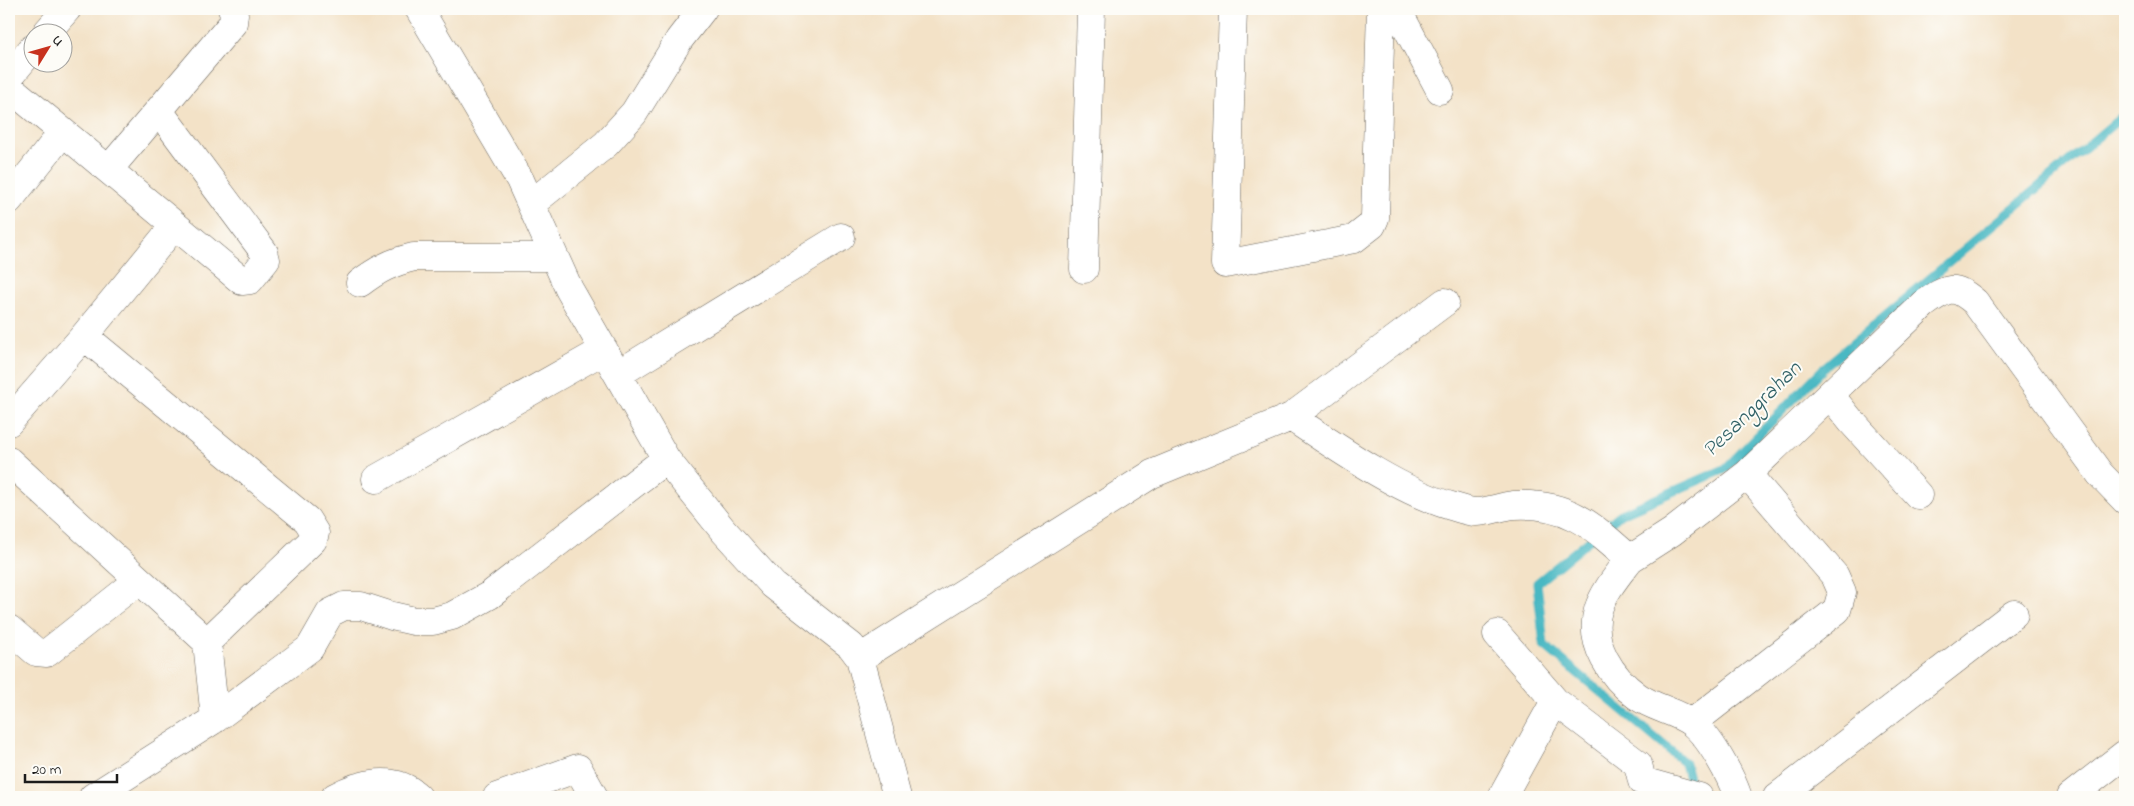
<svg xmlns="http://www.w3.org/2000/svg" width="2134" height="806" viewBox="0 0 2134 806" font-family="'Indie Flower',sans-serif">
	<rect width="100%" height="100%" fill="#fdfcf7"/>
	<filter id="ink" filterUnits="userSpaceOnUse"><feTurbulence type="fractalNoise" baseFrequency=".02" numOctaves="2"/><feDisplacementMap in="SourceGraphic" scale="10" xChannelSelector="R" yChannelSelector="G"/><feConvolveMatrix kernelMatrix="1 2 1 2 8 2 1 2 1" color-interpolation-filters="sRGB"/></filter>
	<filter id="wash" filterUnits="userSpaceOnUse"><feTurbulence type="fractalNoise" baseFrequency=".0096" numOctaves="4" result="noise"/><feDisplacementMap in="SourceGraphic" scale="20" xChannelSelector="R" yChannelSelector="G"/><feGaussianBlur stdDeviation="1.12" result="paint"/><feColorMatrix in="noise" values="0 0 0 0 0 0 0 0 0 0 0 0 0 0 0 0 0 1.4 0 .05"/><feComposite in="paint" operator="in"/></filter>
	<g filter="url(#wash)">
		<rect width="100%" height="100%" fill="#f3e2c7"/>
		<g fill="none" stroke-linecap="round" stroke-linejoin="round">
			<path stroke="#4ab8c3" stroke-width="9" d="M1692,790L1685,763L1544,645L1537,583L1621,514L1725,469L1826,366L2125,114"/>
		</g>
	</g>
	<g filter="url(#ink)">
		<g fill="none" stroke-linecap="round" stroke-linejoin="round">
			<g stroke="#676158" stroke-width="29">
				<path id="street" d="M419,9L520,180L569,289L666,459L723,530L773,585L851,646L860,658L1152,474L1291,417C1336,447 1399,491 1451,506C1458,508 1468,512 1476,512C1489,512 1501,506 1514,505C1568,502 1592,525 1630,559C1618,575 1604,591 1598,610C1588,643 1612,678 1637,696C1653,708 1676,711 1692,723C1710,737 1731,776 1738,797
					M1233,9L1225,264L1354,239L1372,225L1375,218L1381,9
					M1397,9L1440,90
					M47,32L67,9
					M9,77L32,49
					M9,87L242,281L250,280L266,260L264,252L159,111
					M109,169L233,23L234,14L232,9
					M9,200L63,132
					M531,204L606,144L634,113L679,40L703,9
					M175,225L84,336L307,520L315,533L313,540L207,642
					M1084,269L1091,9
					M360,283C377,270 392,262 414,257H554
					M618,374L841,237
					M1830,395L1851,421L1918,495
					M1291,417L1445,302
					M9,422L84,336
					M9,461L207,642L215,719
					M376,479L604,350
					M1630,559L1672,532L1747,474L1924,304C1947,288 1953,283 1975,302L2100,474L2125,500
					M9,629L36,652L47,653L139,580
					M1497,634L1555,701L1638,764L1642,781
					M860,658L897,797
					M1692,723L1837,610L1842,592L1835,576L1747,474
					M1642,781L1699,797
					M93,797L215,719L310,648L330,613L344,606H361L392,616L414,621H433L452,616L490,595L666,459
					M335,797C360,783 395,774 418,797
					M497,797L578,768L594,797
					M1502,797L1555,701
					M1777,797L2014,614
					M2070,797L2125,754"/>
			</g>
			<use href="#street" stroke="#fff" stroke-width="28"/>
		</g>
	</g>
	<g text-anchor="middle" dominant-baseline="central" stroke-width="4" stroke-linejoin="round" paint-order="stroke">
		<g font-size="22" font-style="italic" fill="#316267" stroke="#fdfcf7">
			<text transform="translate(1753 410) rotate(-44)">Pesanggrahan</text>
		</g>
	</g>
	<rect width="2134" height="806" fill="none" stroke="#fdfcf7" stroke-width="30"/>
	<g transform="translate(48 48) rotate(53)"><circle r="24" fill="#fdfcf7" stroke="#a3a29f"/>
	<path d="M0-4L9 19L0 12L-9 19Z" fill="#c8321e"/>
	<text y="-8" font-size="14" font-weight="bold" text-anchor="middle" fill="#1c1c1c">U</text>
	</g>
	<path d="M25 774v8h92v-8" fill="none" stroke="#1c1c1c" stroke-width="2.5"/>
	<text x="32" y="774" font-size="15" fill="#1c1c1c" stroke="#fdfcf7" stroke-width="4" paint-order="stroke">20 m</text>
</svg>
